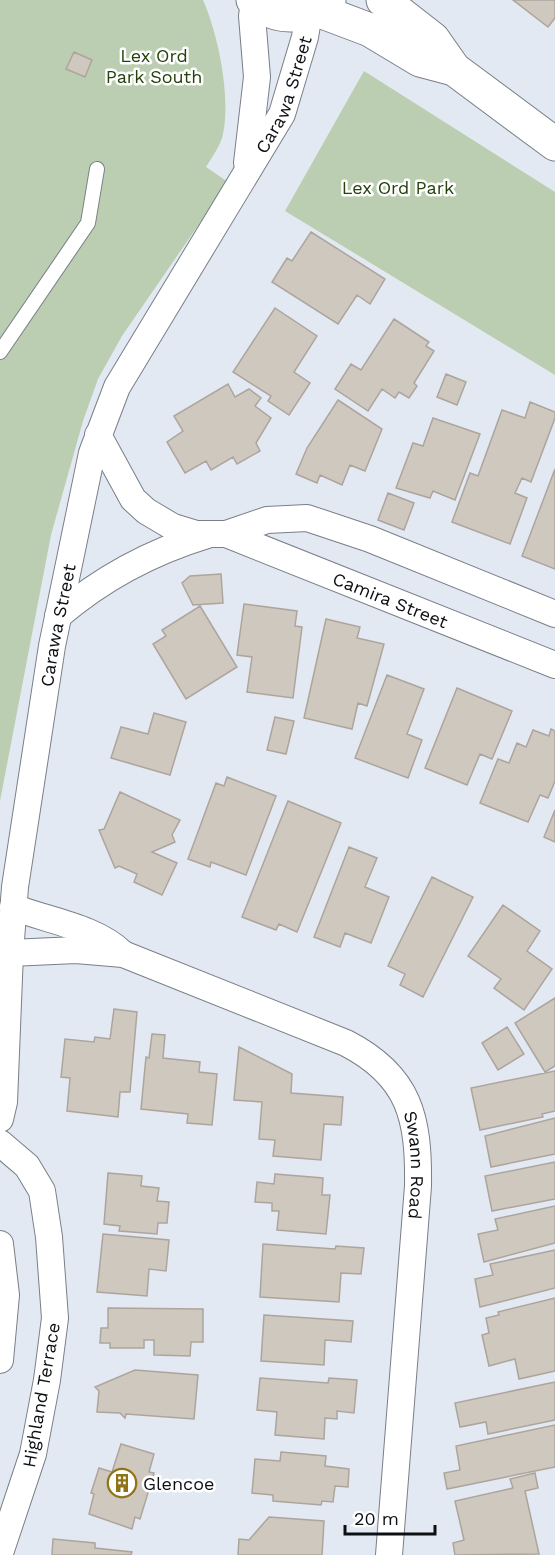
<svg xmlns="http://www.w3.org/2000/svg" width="555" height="1555" viewBox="0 0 555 1555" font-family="'Work Sans',sans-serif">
	<rect width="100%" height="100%" fill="#e2e9f2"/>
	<path fill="#bbceb1" d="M0,0H203C218,34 231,96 223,134C221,145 212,157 206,167L228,182L122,336L98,379L83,421L51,535L0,801Z
		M364,71L555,192V375L285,211Z"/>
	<path fill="#cfc8bf" stroke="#ada59d" stroke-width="1.5" d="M513,0H555V18L548,27Z
		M74,52L92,60L85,77L66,69Z
		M311,232L385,279L370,304L357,295L338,324L272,282L287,258L292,261Z
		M275,308L317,336L294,372L310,383L289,415L268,401L271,396L233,372Z
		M394,319L429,342L426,346L434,351L414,383L417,386L409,398L399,392L395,398L382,389L368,411L335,389L351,364L361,370Z
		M446,374L466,382L457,405L437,397Z
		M228,384L235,397L249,389L261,398L255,406L271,418L256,443L260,451L237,464L233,457L211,470L206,461L185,473L167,442L183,431L174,416Z
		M338,400L382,429L365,471L350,465L342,485L320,475L317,483L296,474L307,448Z
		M530,402L555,412V418L531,482L522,478L515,493L527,498L510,544L452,522L470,473L478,476L502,410L525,418Z
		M433,418L480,434L455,500L433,491L430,498L396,488L413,443L423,446Z
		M555,469V569L522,556Z
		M388,493L414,503L404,530L378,520Z
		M221,574L223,603L193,605L182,583L190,576Z
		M244,604L297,611L295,626L302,627L293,698L247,692L252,657L237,655Z
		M200,606L237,667L186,699L153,644L166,636L162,630Z
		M326,619L360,627L357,638L384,644L367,706L358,703L352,729L304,718Z
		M387,675L424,689L407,734L422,740L408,778L355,758Z
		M457,688L512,711L492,759L480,754L467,785L425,768Z
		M154,713L186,722L170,775L111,758L121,727L148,734Z
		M275,717L294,721L286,754L267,750Z
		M551,729L555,731V781L548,798L540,795L528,822L480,803L498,759L509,763L517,743L526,747L533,730L549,736Z
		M227,777L276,796L246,875L211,862L210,867L188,859L216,783L224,786Z
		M120,792L180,820L172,835L175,842L152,852L177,863L162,895L134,882L137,874L119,866L115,868L99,830L104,829Z
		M288,801L341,823L297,932L279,924L276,930L242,917Z
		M555,810V842L544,837Z
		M349,847L377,858L365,887L389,897L371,943L345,933L340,947L314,937Z
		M432,877L473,897L423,997L400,985L405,974L388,966Z
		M503,905L540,931L527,951L552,969L524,1010L494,988L501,979L468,956Z
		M555,998V1066L545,1072L515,1023Z
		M114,1009L137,1012L130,1092H120L118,1117L67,1111L70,1078L61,1077L65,1039L94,1042L95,1037L110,1039Z
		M507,1027L524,1054L498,1070L482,1043Z
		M152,1034L165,1035L163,1058L200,1062L199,1072L217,1074L212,1125L187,1123L188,1114L141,1109L146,1057L149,1058Z
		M239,1047L292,1074L291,1093L343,1097L341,1125L324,1124L321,1160L273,1156L275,1140L259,1139L262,1102L234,1100Z
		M555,1071V1111L542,1114L543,1117L480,1130L471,1088Z
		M555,1118V1154L491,1167L485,1136Z
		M555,1162V1199L492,1211L485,1176Z
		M108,1173L142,1176L141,1186L159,1188L157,1201L169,1202L167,1223H158L157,1234L119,1231L120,1226L104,1224Z
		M275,1174L323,1178L322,1195H330L326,1234L277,1230L279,1211H272V1203L255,1202L257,1182L274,1184Z
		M555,1206V1243L484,1262L478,1234L498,1230L495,1219Z
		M103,1234L169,1240L166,1271L149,1269L147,1296L97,1292Z
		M263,1244L335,1249L336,1246L364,1248L361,1274L341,1273L339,1302L260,1297Z
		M555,1250V1288L480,1307L475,1279L493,1275L490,1264Z
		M555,1298V1371L519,1379L515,1359L489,1366L482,1335L489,1333L486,1318L499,1315L498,1312Z
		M108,1308L203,1309V1342H191L190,1356L154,1355V1340H144V1348H110V1343H100L101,1328H108Z
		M264,1315L353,1321L351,1342L325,1340L324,1365L261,1361Z
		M135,1370L198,1375L194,1419L126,1414L125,1418L120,1413L97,1412L99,1391L95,1387Z
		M260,1378L328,1383L329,1378L357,1380L354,1413L337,1411V1419L325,1418L324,1439L275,1435L277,1412L257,1410Z
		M555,1382V1420L488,1434L486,1422L460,1427L455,1403Z
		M555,1425V1467L447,1489L444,1473L460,1470L456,1446Z
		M121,1444L154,1454L149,1472L154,1473L140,1519L135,1517L132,1529L89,1514L94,1494L91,1493L99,1468L112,1472Z
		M281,1452L326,1456L325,1466L349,1469L348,1487L335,1486L333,1502L322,1501L321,1505L273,1501V1495L252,1493L255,1459L280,1461Z
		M535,1473L538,1488L525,1491L539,1554L455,1555L453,1543L464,1540L455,1501L513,1488L510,1479Z
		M269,1517L324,1521L322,1555H238L239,1539L249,1540Z
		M53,1539L95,1543V1548L132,1552L131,1555H52Z"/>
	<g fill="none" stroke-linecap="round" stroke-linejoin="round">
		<g stroke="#797f87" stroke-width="16">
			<path id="lane" d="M0,352L88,223L97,169"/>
		</g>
		<g stroke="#797f87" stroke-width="28">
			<g id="street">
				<path d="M247,163L257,77L252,16L254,1"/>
				<path d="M98,435L133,499L146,511L173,527L196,534H226L267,520L307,518L370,539L555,614"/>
				<path id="s1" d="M226,534L555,665"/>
				<path d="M58,616C102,578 151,552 207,535"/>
				<path d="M13,907C49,921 95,927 122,953"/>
				<path id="s2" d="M10,953L76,950L123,954L346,1043C410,1076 419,1118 418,1186L389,1555"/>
				<path id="s3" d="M0,1119L4,1102L10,953L15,887L52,646L92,453L117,387L282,114L305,37L309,13"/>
				<path d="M0,1143L27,1166L42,1191L49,1237L55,1318L47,1380L33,1454L0,1553"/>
				<path d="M0,1244L6,1295L0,1360"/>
			</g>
		</g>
		<g stroke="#797f87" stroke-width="35">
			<path id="secondary" d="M253,0C277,21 305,19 329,0
				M383,0L433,39L454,69L555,144
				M317,10L370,30L420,60L454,69"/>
		</g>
		<use href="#lane" stroke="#fff" stroke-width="14"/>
		<use href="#street" stroke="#fff" stroke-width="26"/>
		<use href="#secondary" stroke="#fff" stroke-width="33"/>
	</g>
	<defs>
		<g id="building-ring" transform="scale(1.5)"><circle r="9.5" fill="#fff" stroke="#907318" stroke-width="1.5"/><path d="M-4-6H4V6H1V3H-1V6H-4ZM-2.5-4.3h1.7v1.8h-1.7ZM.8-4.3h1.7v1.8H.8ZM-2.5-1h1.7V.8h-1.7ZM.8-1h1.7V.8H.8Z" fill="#907318"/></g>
	</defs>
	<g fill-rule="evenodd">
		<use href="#building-ring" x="122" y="1483"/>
	</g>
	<g text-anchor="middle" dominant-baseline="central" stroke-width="5" stroke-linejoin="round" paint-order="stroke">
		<g font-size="18" fill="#24420a" stroke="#fff">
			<text x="154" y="55">Lex Ord<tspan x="154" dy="21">Park South</tspan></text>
			<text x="398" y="187">Lex Ord Park</text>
		</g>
		<g font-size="18" fill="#0d1013" stroke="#fff">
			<text stroke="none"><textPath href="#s3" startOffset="1082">Carawa Street</textPath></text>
			<text stroke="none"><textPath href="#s1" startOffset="177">Camira Street</textPath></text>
			<text stroke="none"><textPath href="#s3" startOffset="498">Carawa Street</textPath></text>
			<text stroke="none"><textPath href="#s2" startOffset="504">Swann Road</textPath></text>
			<text transform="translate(41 1395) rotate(-80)">Highland Terrace</text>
		</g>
		<g font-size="18" fill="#0d1013" stroke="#fff" text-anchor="start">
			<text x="143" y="1483">Glencoe</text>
		</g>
	</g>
	<path d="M345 1525v9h90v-9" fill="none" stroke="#0d1013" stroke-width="3"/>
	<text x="354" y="1525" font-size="18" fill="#0d1013" stroke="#ffffff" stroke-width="4.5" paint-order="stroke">20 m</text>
</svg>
